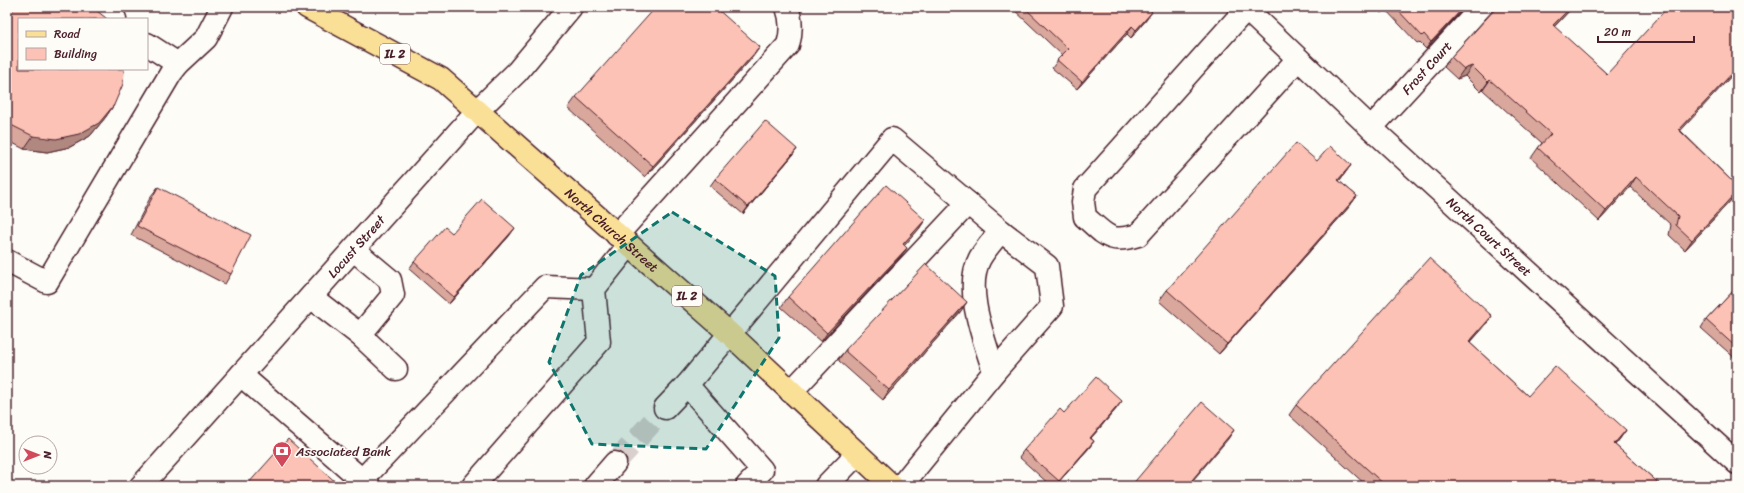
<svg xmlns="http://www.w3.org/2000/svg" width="1744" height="493" viewBox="0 0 1744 493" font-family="Sriracha,sans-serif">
	<rect width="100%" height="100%" fill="#fdfcf7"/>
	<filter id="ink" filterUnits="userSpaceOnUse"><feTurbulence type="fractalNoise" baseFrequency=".025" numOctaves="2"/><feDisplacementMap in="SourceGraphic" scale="8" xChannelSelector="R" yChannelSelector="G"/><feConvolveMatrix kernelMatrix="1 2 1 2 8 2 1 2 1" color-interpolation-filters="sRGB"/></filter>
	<g filter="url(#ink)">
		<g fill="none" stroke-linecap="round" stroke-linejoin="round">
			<path stroke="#d9d0ce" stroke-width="22" stroke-dasharray="22 11" stroke-linecap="butt" d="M615,463L665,408"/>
			<g stroke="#4a1f2b" stroke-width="25">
				<g id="minor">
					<path d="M97,7L115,19"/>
					<path id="s1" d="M1244,7L1371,128L1737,463"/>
					<path d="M1246,9L1085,189L1083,202L1085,217C1106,235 1109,244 1138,235L1298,59"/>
					<path d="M147,44L178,64"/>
					<path id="s2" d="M1371,128L1482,7"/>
					<path d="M617,235L788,45C792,32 792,21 787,7"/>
					<path d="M7,261L47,282L171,73L178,64L206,38L222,7"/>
					<path d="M311,297L360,335L393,295L390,280L354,250"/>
					<path d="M360,335L396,369"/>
					<path d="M994,372C985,341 963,289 980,258C986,248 994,239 1001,231"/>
					<path d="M241,375L369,486"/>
					<path d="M687,385L762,470L747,486"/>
					<path d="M791,392L968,203"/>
					<path d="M665,408L687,385L892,139L1001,231L1047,266L1052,306L994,372L901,486"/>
					<path d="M362,480L545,287L594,289"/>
					<path id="s3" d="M141,486L478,110L517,72L571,7"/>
					<path d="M473,486L599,342L594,289L629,245"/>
					<path d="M595,486L615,463"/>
					<path d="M826,486L857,454"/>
				</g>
			</g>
			<g stroke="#4a1f2b" stroke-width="25">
				<g id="major">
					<path id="s4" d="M307,7L441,79L729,333L892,486"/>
				</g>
			</g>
			<use href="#minor" stroke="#fdfcf7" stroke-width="22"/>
			<use href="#major" stroke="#fadf96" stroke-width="22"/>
		</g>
		<path fill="#d9a79c" stroke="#4a1f2b" d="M1011,7H1147V19L1131,38L1127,34L1077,89L1052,68L1062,55Z
			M1375,7H1465L1426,49L1419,42L1417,43L1385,9L1381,13Z
			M1494,7H1573L1570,10L1554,27L1607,74L1681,131L1737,186V192L1733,198L1685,250L1669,235L1671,225L1630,187L1599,221L1531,158L1538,148L1542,143L1483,90L1481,92L1465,76L1457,79L1444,67L1451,57L1494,9Z
			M7,15L114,105L105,118L90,136L70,147L47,152L24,149L7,140Z
			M752,58L645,177L568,108L576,97Z
			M797,149L792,156L743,214L710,186L715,179Z
			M1317,161L1351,165L1339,181L1357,196L1349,207L1219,354L1159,301L1167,290Z
			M158,187L231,274L225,284L131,235L151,196Z
			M925,220L919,229L904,245L907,248L900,257L821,342L781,307L788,297Z
			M510,235L449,304L409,269L414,262Z
			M1737,287V360L1701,328L1706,320Z
			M961,311L883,400L839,361V359L846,349Z
			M1485,326L1470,343L1528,396L1626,430L1619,440L1615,445L1662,486H1367L1289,415L1296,405Z
			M1117,408L1091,438L1094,441L1089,448L1055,486H1051L1019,457L1024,450L1064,413Z"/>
		<path fill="#b0887f" stroke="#4a1f2b" d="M1464,7H1465L1426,49L1431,42Z
			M1571,7H1573L1570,10L1546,35L1553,25Z
			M1152,12L1147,19L1131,38L1136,30Z
			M1132,26L1127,34L1077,89L1082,82Z
			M760,47L752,58L645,177L653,166Z
			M1472,66L1465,76L1457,79L1464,69Z
			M1737,68V70L1672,140L1679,130Z
			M1490,80L1483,90L1481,92L1488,82Z
			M114,105L105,118L90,136L70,147L47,152L24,149L33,136Z
			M797,149L792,156L743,214L748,207Z
			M1351,165L1343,176L1331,191L1338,180Z
			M1636,177L1630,187L1599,221L1606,211Z
			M1737,191V192L1733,198L1685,250L1692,240Z
			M1357,196L1349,207L1219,354L1227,344Z
			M925,220L919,229L897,254L903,244Z
			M515,228L510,235L449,304L454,297Z
			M907,248L900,257L821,342L827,333Z
			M967,302L961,311L883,400L889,390Z
			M1492,316L1485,326L1461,352L1469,342Z
			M1122,401L1117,408L1085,445L1090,438Z
			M1234,430L1228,439L1188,486H1187Z
			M1626,430L1619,440L1606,454L1614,444Z
			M1094,441L1089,448L1055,486L1059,481Z"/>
		<path fill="#fcc2b5" stroke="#4a1f2b" d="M16,7H92L106,18L107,19H19V69H124L123,84L114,105L99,123L79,134L56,139L33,136L13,126L7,120V15Z
			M656,7H715L760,47L653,166L576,97Z
			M1024,7H1147L1152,12L1136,30L1132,26L1082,82L1057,60L1068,49Z
			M1395,7H1464L1431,42L1424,34L1422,36Z
			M1497,7H1571L1553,25L1607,74L1668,7H1737V68L1679,130L1737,186V191L1692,240L1676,225L1678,216L1636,177L1606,211L1538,148L1551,134L1490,80L1488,82L1472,66L1464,69L1451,57Z
			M765,121L797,149L748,207L715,179Z
			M1296,143L1317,161L1330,146L1351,165L1338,180L1357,196L1227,344L1167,290Z
			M886,185L925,220L903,244L907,248L827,333L788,297Z
			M158,187L251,235L231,274L137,226Z
			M482,199L515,228L454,297L414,262L445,227L452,233Z
			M1429,258L1492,316L1469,342L1528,396L1555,366L1626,430L1614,444L1662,486H1386L1296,405Z
			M926,264L967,302L889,390L846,352V349Z
			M1737,287V348L1706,320Z
			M1096,377L1122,401L1090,438L1094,441L1059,481L1024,450L1060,409L1064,413Z
			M1202,402L1234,430L1187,486H1131Z
			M288,439L340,486H246Z"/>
	</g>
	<path fill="#0f766e" fill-opacity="0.2" stroke="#0f766e" stroke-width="3" stroke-dasharray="8 5" stroke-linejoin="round" d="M672,212L775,276L779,338L706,449L592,444L549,362L581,275Z"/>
	<defs>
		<g id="bank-pin" transform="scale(1)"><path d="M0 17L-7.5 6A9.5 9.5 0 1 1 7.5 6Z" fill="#d1495b" stroke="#fdfcf7"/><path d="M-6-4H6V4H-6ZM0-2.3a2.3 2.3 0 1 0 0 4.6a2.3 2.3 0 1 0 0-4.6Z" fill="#fff"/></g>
	</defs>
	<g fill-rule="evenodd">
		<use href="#bank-pin" x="282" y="451"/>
	</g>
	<g text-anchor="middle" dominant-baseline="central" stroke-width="3.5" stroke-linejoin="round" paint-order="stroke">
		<g fill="#fdfcf7" stroke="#806168" stroke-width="1">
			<rect x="380" y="44" width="30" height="20" rx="3"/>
			<rect x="672" y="286" width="30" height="20" rx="3"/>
		</g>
		<g font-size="12" font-weight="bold" fill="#4a1f2b">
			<text x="395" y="54">IL 2</text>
			<text x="687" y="296">IL 2</text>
		</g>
		<g font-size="13" fill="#4a1f2b" stroke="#fdfcf7">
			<text stroke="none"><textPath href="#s2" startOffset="82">Frost Court</textPath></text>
			<text stroke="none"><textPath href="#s4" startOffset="380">North Church Street</textPath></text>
			<text stroke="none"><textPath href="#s1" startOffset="336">North Court Street</textPath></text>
			<text stroke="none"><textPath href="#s3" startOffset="322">Locust Street</textPath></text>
		</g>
		<g font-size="13" fill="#4a1f2b" stroke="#fdfcf7" text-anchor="start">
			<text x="296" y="451">Associated Bank</text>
		</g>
	</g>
	<rect width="1744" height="493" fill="none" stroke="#fdfcf7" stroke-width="24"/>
	<rect x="12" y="12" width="1720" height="469" fill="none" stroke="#4a1f2b" stroke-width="1.5" filter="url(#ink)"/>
	<rect x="18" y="18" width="130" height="52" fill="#fdfcf7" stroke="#b5a4a5"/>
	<rect x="26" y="31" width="20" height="6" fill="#fadf96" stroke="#b5a4a5"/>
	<text x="54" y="38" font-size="12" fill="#4a1f2b">Road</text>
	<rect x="26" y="48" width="20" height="12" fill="#fcc2b5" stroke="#b5a4a5"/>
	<text x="54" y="58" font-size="12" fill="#4a1f2b">Building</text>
	<g transform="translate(38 455) rotate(90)"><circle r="19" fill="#fdfcf7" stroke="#b5a4a5"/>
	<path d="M0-3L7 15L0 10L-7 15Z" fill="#d1495b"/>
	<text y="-6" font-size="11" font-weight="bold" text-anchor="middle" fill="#4a1f2b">N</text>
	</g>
	<path d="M1598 36v6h96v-6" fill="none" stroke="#4a1f2b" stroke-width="2"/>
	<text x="1604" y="36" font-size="12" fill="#4a1f2b" stroke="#fdfcf7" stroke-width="3" paint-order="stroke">20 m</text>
</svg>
